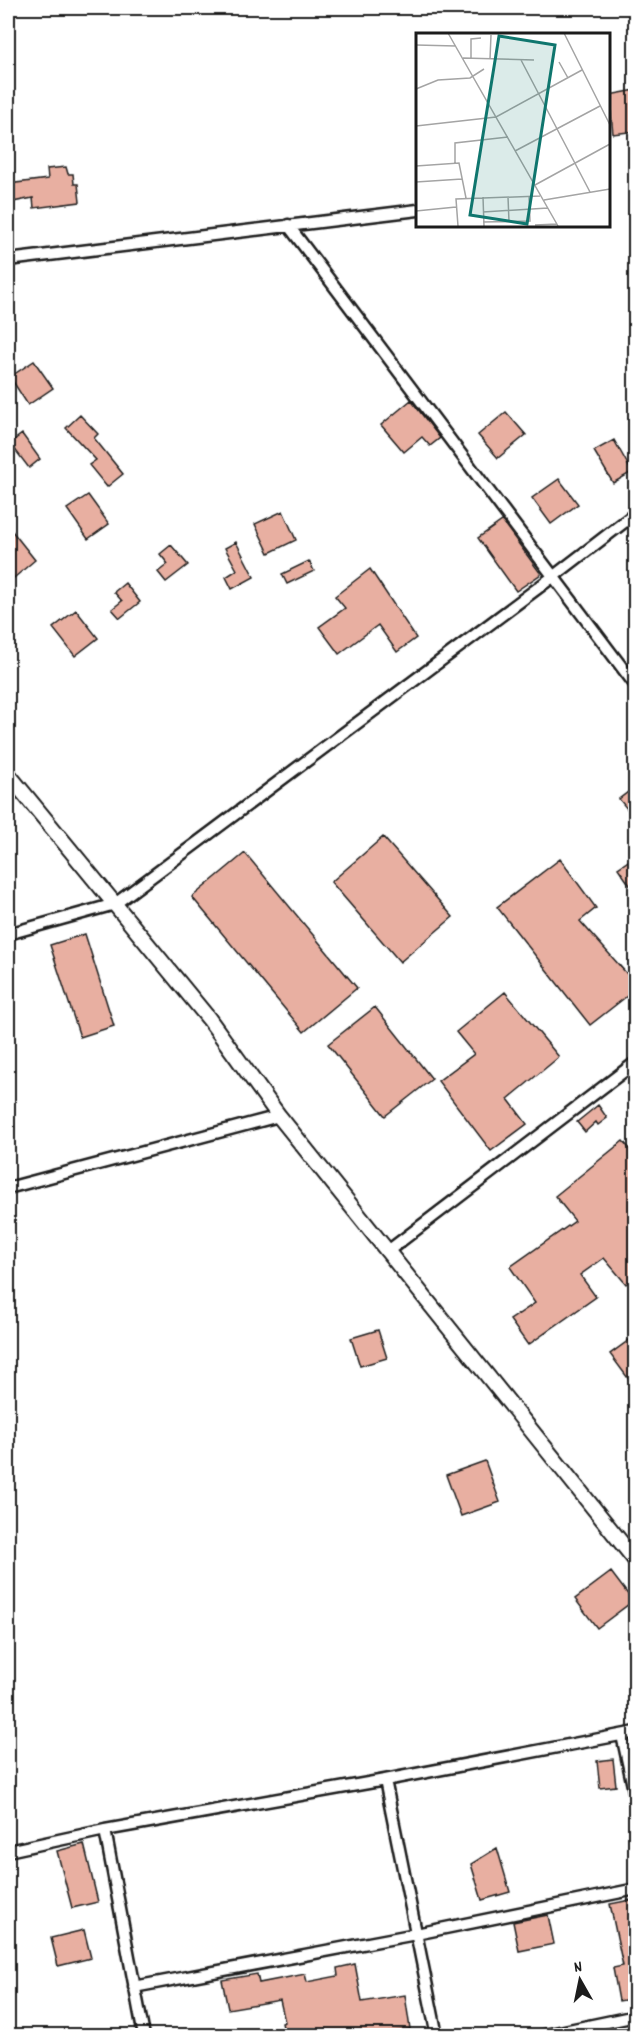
<svg xmlns="http://www.w3.org/2000/svg" width="643" height="2043" viewBox="0 0 643 2043" font-family="Dekko,sans-serif">
	<rect width="100%" height="100%" fill="#fff"/>
	<filter id="ink" filterUnits="userSpaceOnUse"><feTurbulence type="fractalNoise" baseFrequency=".0167" numOctaves="2"/><feDisplacementMap in="SourceGraphic" scale="12" xChannelSelector="R" yChannelSelector="G"/><feConvolveMatrix kernelMatrix="1 2 1 2 8 2 1 2 1" color-interpolation-filters="sRGB"/></filter>
	<g filter="url(#ink)">
		<path fill="#e8afa1" stroke="#1c1c1c" stroke-width="1.5" d="M636,90V131L613,134L609,95Z
			M66,167L68,174H73L74,184H78L80,202L34,208L33,198L8,203V184L48,179L47,169Z
			M34,361L53,388L28,405L10,377Z
			M411,400L440,438L430,446L422,437L404,452L381,425Z
			M506,412L526,435L498,458L478,435Z
			M80,415L98,434L94,438L123,474L107,487L89,465L96,460L66,428Z
			M22,434L40,459L29,468L10,443Z
			M614,440L632,472L613,483L594,451Z
			M559,479L578,504L551,524L532,498Z
			M88,495L109,524L88,539L67,509Z
			M283,511L296,540L269,553L255,524Z
			M502,521L541,574L516,591L478,538Z
			M8,526L35,560L8,583Z
			M236,542L254,577L232,589L226,577L237,570L225,548Z
			M171,545L188,565L166,582L158,572L168,564L160,554Z
			M309,561L314,571L287,584L282,574Z
			M370,569L416,638L397,652L378,625L339,654L319,627L345,608L335,596Z
			M125,583L140,602L120,618L112,609L122,601L114,592Z
			M76,610L98,638L75,656L53,628Z
			M636,786V820L619,799Z
			M383,837L453,917L400,962L331,882Z
			M245,853L357,988L304,1032L192,897Z
			M636,856V894L618,868Z
			M560,859L596,908L580,921L636,984V989L590,1025L497,907Z
			M85,934L114,1026L80,1037L50,945Z
			M505,992L559,1057L508,1099L527,1124L491,1151L438,1081L474,1054L456,1032Z
			M375,1007L432,1079L385,1116L328,1044Z
			M598,1105L607,1118L598,1125L596,1122L585,1132L577,1122Z
			M623,1141L636,1156V1276L626,1284L604,1258L580,1275L596,1297L528,1345L510,1320L535,1303L510,1267L575,1221L555,1196Z
			M378,1330L387,1358L360,1366L351,1338Z
			M636,1335V1389L610,1354Z
			M485,1461L500,1502L461,1516L446,1475Z
			M611,1572L633,1601L597,1628L575,1599Z
			M613,1759L616,1786L600,1788L597,1761Z
			M84,1844L98,1902L72,1908L57,1851Z
			M497,1848L510,1892L482,1900L471,1864Z
			M636,1899V1998L619,2001L613,1968L623,1966L610,1904Z
			M548,1915L554,1944L519,1951L513,1922Z
			M84,1930L91,1958L58,1966L51,1938Z
			M355,1964L362,2002L405,1995L410,2029L369,2036H285L282,2023L285,2022L280,2000L228,2009L222,1980L257,1974L259,1983L305,1974L307,1982L338,1976L337,1968Z"/>
		<g fill="none" stroke-linecap="round" stroke-linejoin="round">
			<g stroke="#1c1c1c" stroke-width="15">
				<path id="minor" d="M288,225L636,686
					M8,260L418,210
					M8,934L115,904L554,576L636,513
					M8,1188L279,1116
					M388,1251L636,1062
					M622,1735L636,1800
					M385,1780L437,2036
					M105,1830L144,2036
					M8,1851L105,1830L385,1780L636,1732
					M134,1987L416,1934L636,1889
					M540,2036L636,2016"/>
			</g>
			<g stroke="#1c1c1c" stroke-width="18">
				<path id="tertiary" d="M8,774L209,1019L279,1116L636,1561"/>
			</g>
			<use href="#minor" stroke="#fff" stroke-width="10"/>
			<use href="#tertiary" stroke="#fff" stroke-width="14"/>
		</g>
	</g>
	<g transform="translate(416 33)">
		<rect width="194" height="194" fill="#fff"/>
		<path fill="none" stroke="#a4a4a4" stroke-width="1.5" d="M32,0L142,193M148,0L194,92M0,12L40,13M47,25L118,27M55,25V6L65,5M74,26L75,2M105,27L174,159M143,29L152,45M0,56L22,47L54,45L68,36M0,93L80,84L166,37M99,118L184,73M39,130V110L92,104M0,133L43,130L50,165M0,149L46,146M119,152L194,111M67,164L68,193M92,164L93,189M128,167L194,156M0,178L40,174M67,179L132,175M67,189L114,188L113,163M119,192L141,191M42,193L40,166L124,163"/>
		<path fill="#0f766e" fill-opacity="0.15" stroke="#0f766e" stroke-width="3" d="M83,3L139,12L111,191L54,182Z"/>
		<rect width="194" height="194" fill="none" stroke="#1c1c1c" stroke-width="3"/>
	</g>
	<rect width="643" height="2043" fill="none" stroke="#fff" stroke-width="30"/>
	<rect x="15" y="15" width="613" height="2013" fill="none" stroke="#1c1c1c" stroke-width="2" filter="url(#ink)"/>
	<g transform="translate(580 1980) rotate(351)" stroke="#ffffff" stroke-width="4.5" paint-order="stroke">
	<path d="M0-4.5L10 22L0 15L-10 22Z" fill="#1c1c1c"/>
	<text y="-9" font-size="16" font-weight="bold" text-anchor="middle" fill="#1c1c1c">N</text>
	</g>
</svg>
